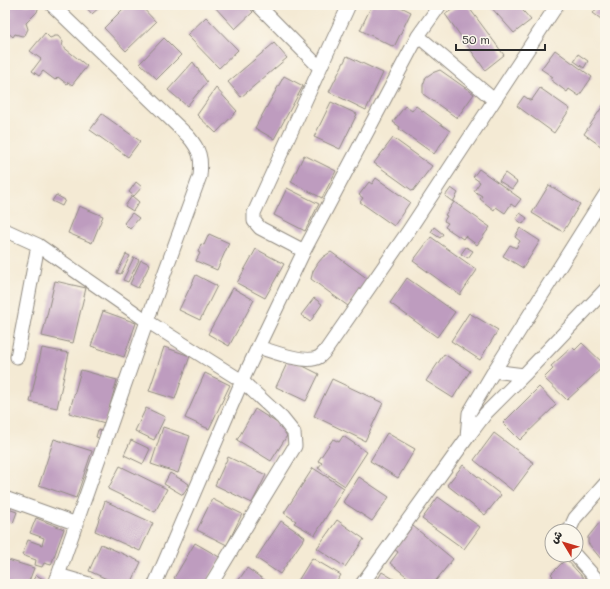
<svg xmlns="http://www.w3.org/2000/svg" width="610" height="589" viewBox="0 0 610 589" font-family="Mali,'Playpen Sans Arabic',sans-serif">
	<rect width="100%" height="100%" fill="#fbf7ec"/>
	<filter id="ink" filterUnits="userSpaceOnUse"><feTurbulence type="fractalNoise" baseFrequency=".025" numOctaves="2"/><feDisplacementMap in="SourceGraphic" scale="8" xChannelSelector="R" yChannelSelector="G"/><feConvolveMatrix kernelMatrix="1 2 1 2 8 2 1 2 1" color-interpolation-filters="sRGB"/></filter>
	<filter id="wash" filterUnits="userSpaceOnUse"><feTurbulence type="fractalNoise" baseFrequency=".012" numOctaves="4" result="noise"/><feDisplacementMap in="SourceGraphic" scale="16" xChannelSelector="R" yChannelSelector="G"/><feGaussianBlur stdDeviation="0.9" result="paint"/><feColorMatrix in="noise" values="0 0 0 0 0 0 0 0 0 0 0 0 0 0 0 0 0 1.4 0 .05"/><feComposite in="paint" operator="in"/></filter>
	<g filter="url(#wash)">
		<rect width="100%" height="100%" fill="#f4ead4"/>
		<g id="blocks">
			<path fill="#be9cbf" d="M5,5H38V9L37,12L26,23L28,29L25,35L22,36L15,34L13,37L5,30Z
				M84,5H102L92,14Z
				M127,5H140L156,22L126,51L104,28Z
				M213,5H247L253,12L235,29Z
				M372,5H397L411,12L394,47L360,30Z
				M461,5H467L504,55L485,70L445,14Z
				M489,5H518L531,20L514,33Z
				M596,5H605V22L593,13L598,7Z
				M206,17L238,50L219,68L187,35Z
				M45,33L50,38L55,36H58L63,42L62,46L87,66L72,85L68,82L67,84L58,77L55,80L43,71L39,76L32,71L41,59L30,51Z
				M164,38L181,55L157,79L140,63Z
				M274,43L287,58L241,97L228,82Z
				M555,50L592,77L579,96L569,89L567,92L551,80L553,77L541,69Z
				M578,54L588,61L584,68L574,61Z
				M347,56L383,73L366,110L329,92Z
				M193,62L207,82L187,106L168,90Z
				M440,70L474,94L457,118L423,94V85L426,77L432,73Z
				M284,76L303,86L274,139L255,128Z
				M216,88L237,111L216,133L197,115Z
				M540,88L570,109L554,133L517,106L524,96L531,101Z
				M331,102L357,114L340,149L314,137Z
				M604,104L605,105V149L584,134Z
				M405,106L412,111L416,106L450,131L434,154L399,129L400,127L393,122Z
				M102,114L140,141L128,157L90,130Z
				M393,138L432,166L413,191L374,163Z
				M304,155L336,171L322,198L291,182Z
				M479,169L521,199L515,207L511,204L505,213L496,207L494,210L480,199L482,196L474,191L480,182L473,177Z
				M505,173L517,182L512,189L499,181Z
				M376,178L410,202L394,226L360,202L363,198L359,195L369,182L372,184Z
				M136,182L142,187L134,196L129,192Z
				M549,185L580,204L563,232L532,213Z
				M287,188L319,204L305,231L274,215Z
				M451,188L458,193L453,202L445,196Z
				M56,195L65,200L62,206L52,201Z
				M132,196L139,202L133,211L125,206Z
				M454,202L490,227L477,245L465,236L463,239L445,227L448,223L444,221L447,216L445,215Z
				M79,206L103,216L92,243L68,233Z
				M132,213L139,218L130,229L124,223Z
				M520,213L527,218L523,224L516,219Z
				M434,227L443,234L440,238L431,232Z
				M520,228L540,241L523,268L503,256L510,245L516,248L520,241L515,237Z
				M209,234L229,243L217,270L196,261L200,253L198,252L201,244L204,245Z
				M431,237L477,270L460,295L413,261Z
				M466,247L473,251L468,258L461,254Z
				M256,249L284,264L265,298L237,283Z
				M331,252L368,279L348,306L311,279L313,271L318,263L323,257Z
				M126,254L130,256L121,274L117,273Z
				M134,257L139,260L128,282L123,280Z
				M141,260L150,264L138,288L130,284Z
				M196,275L217,286L200,320L179,310Z
				M407,278L455,312L437,337L390,303Z
				M55,281L86,288L73,343L42,336Z
				M233,288L254,300L229,346L208,334Z
				M314,298L322,304L310,322L301,315Z
				M103,311L136,323L124,357L91,346Z
				M469,313L498,330L480,360L451,341Z
				M582,343L605,365L567,400L544,378L553,369L551,366L572,347L575,350Z
				M164,347L190,356L175,399L149,391Z
				M42,348L69,353L57,408L30,402Z
				M444,354L470,371L453,398L426,381Z
				M289,359L319,374L306,401L276,387Z
				M81,370L117,380L105,423L69,413Z
				M205,373L230,385L209,429L185,418Z
				M332,379L383,403L365,441L314,416Z
				M539,387L556,405L520,440L503,423Z
				M146,408L165,417L154,440L135,431Z
				M255,409L290,431L271,461L237,440Z
				M163,427L190,436L178,473L151,464Z
				M98,430L104,432L101,439L96,437Z
				M387,433L415,449L398,478L370,461Z
				M494,433L534,463L513,491L474,460Z
				M343,436L367,452L345,486L318,468L322,463L318,461L333,439L339,442Z
				M54,439L92,451L76,498L39,485Z
				M131,440L150,449L143,464L124,455Z
				M228,457L266,475L252,503L215,485Z
				M463,465L501,495L485,515L447,485Z
				M120,466L167,489L155,512L108,489Z
				M313,468L344,488L315,535L294,523L296,521L284,513Z
				M170,473L189,484L183,495L164,484Z
				M359,477L389,497L372,521L343,502Z
				M438,497L480,527L464,549L422,519Z
				M212,499L242,514L227,545L197,530Z
				M105,501L153,523L140,551L95,531Z
				M5,508L17,512L13,523L5,520Z
				M36,518L64,529L51,565L44,563L42,567L35,565L36,560L22,555L28,540L42,545L44,538L30,533Z
				M337,520L364,539L345,567L317,548Z
				M281,521L305,537L280,574L256,558Z
				M600,522L605,527V555L601,559L588,543V537Z
				M413,526L453,559L433,584H416L390,563L398,552L394,549Z
				M195,543L221,558L205,584H180L181,583L174,578Z
				M101,544L141,562L131,584H118L89,571Z
				M312,558L341,575L335,584H296Z
				M5,559L34,568L28,584H5Z
				M566,559L589,584H556L551,578L553,576L551,574Z
				M247,568L270,584H236Z
				M382,572L402,584H375Z
				M36,575L45,580L43,584H38L39,583L33,580Z"/>
		</g>
	</g>
	<g filter="url(#ink)">
		<use href="#blocks" fill-opacity="0" stroke="#908a80" stroke-width="1"/>
		<g fill="none" stroke-linecap="round" stroke-linejoin="round">
			<g stroke="#908a80" stroke-width="15">
				<path id="street" d="M52,5L188,136C200,150 202,158 200,176L147,321L55,584
					M258,5L320,68
					M418,36L494,100
					M5,230L38,245L147,321L242,381L282,418L294,433L295,446L211,584
					M304,251L260,228L254,221V213L349,5
					M258,347C272,351 306,365 319,357C322,355 324,352 326,350L407,233L557,5
					M17,357L38,245
					M494,371L524,375
					M467,438L486,413L524,375L605,290
					M5,498L77,524
					M569,531L575,518L605,484
					M575,555L601,584
					M58,575L89,584
					M155,584L242,381L258,347L304,251L418,36L440,5
					M362,584L467,438L469,413L494,371L605,195"/>
			</g>
			<use href="#street" stroke="#fff" stroke-width="13"/>
		</g>
	</g>
	<rect width="610" height="589" fill="none" stroke="#fbf7ec" stroke-width="20"/>
	<g transform="translate(564 543) rotate(308)"><circle r="19" fill="#fbf7ec" stroke="#a8a59f"/>
	<path d="M0-3L7 15L0 10L-7 15Z" fill="#c8321e"/>
	<text y="-6" font-size="11" font-weight="bold" text-anchor="middle" fill="#2b2b2b">ش</text>
	</g>
	<path d="M456 44v6h89v-6" fill="none" stroke="#2b2b2b" stroke-width="2"/>
	<text x="462" y="44" font-size="12" fill="#2b2b2b" stroke="#fbf7ec" stroke-width="3" paint-order="stroke">50 m</text>
</svg>
